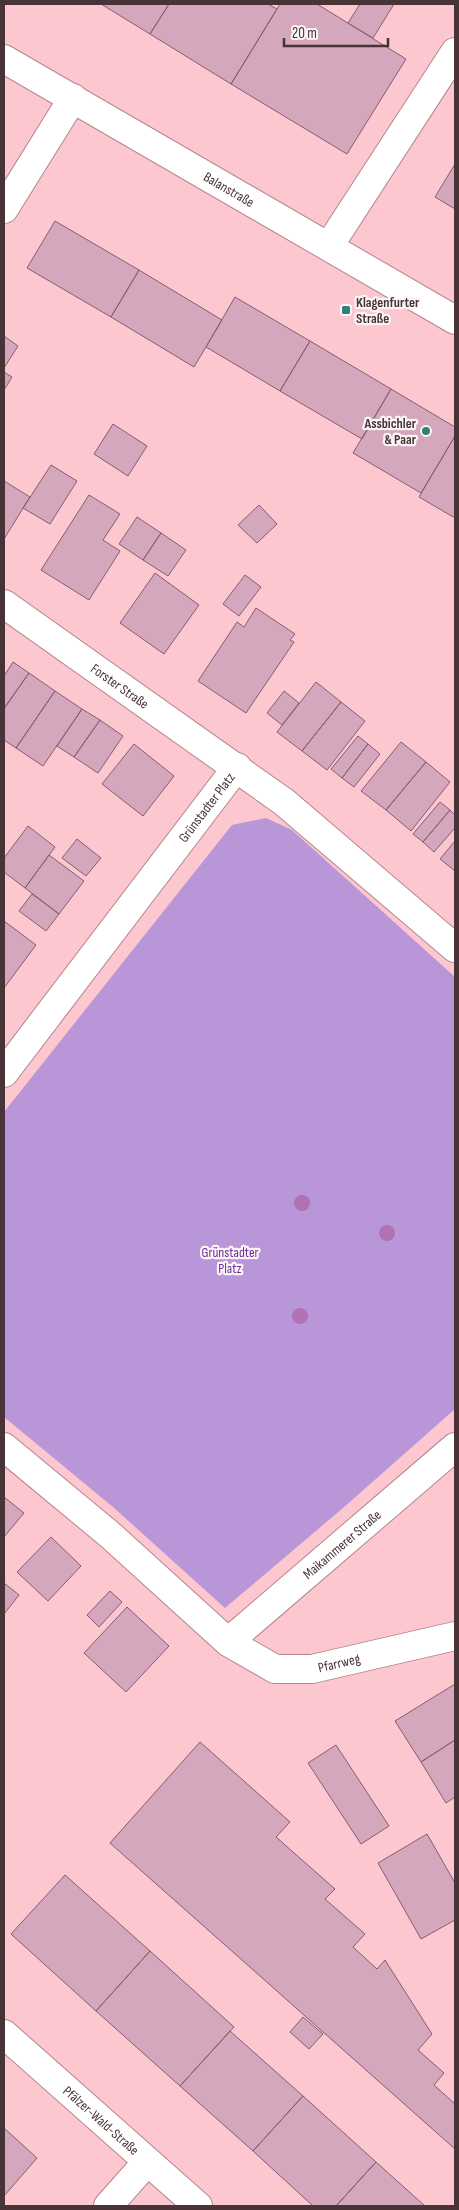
<svg xmlns="http://www.w3.org/2000/svg" width="459" height="2210" viewBox="0 0 459 2210" font-family="'Sofia Sans Condensed',sans-serif">
	<rect width="100%" height="100%" fill="#fcc7cf"/>
	<path fill="#b996d7" d="M266,818L292,830L455,977V1409L343,1508L225,1608L113,1507L4,1417V1112L232,825Z"/>
	<path fill="#d5a7bc" stroke="#865d71" d="M101,4H169L150,34Z
		M169,4H268L277,9L231,84L150,34Z
		M280,4H317L406,59L347,154L231,84Z
		M360,4H394L373,38L348,23Z
		M455,164V209L435,197Z
		M55,221L139,270L111,317L27,268Z
		M139,270L222,320L194,367L111,317Z
		M235,297L310,341L280,391L206,347Z
		M4,336L18,346L4,368Z
		M310,341L391,389L362,439L280,391Z
		M4,372L12,377L4,390Z
		M391,389L455,427V436L421,493L353,453Z
		M113,424L147,446L128,476L94,454Z
		M455,436V518L419,497Z
		M51,465L77,481L50,524L23,508Z
		M4,481L30,497L4,539Z
		M89,495L120,514L103,540L120,551L89,600L41,570Z
		M259,505L277,524L257,543L238,525Z
		M137,517L161,533L143,560L119,544Z
		M161,533L186,550L168,576L143,560Z
		M155,573L199,605L164,654L120,623Z
		M245,575L261,587L239,616L223,604Z
		M256,608L295,634L290,640L294,642L246,713L198,681L237,622L244,627Z
		M13,662L29,673L4,708V676Z
		M29,673L55,691L16,748L4,740V709Z
		M316,682L341,702L302,751L277,732Z
		M55,691L82,709L43,766L16,748Z
		M284,691L299,703L282,725L267,713Z
		M341,702L365,721L327,770L302,751Z
		M82,709L100,720L74,757L57,746Z
		M100,720L123,736L98,773L74,757Z
		M358,736L368,744L342,778L331,769Z
		M401,742L426,762L386,810L361,791Z
		M134,744L174,776L143,816L102,784Z
		M368,744L380,754L354,787L342,778Z
		M426,762L450,782L411,831L386,810Z
		M440,802L450,810L423,842L413,834Z
		M450,810L455,815V828L434,852L423,842Z
		M28,826L55,847L25,888L4,872V858Z
		M77,839L101,858L86,876L62,858Z
		M455,841V871L440,859Z
		M49,855L84,881L59,914L25,888Z
		M32,894L59,914L46,931L19,911Z
		M4,921L36,945L4,988Z
		M4,1497L24,1513L4,1537Z
		M51,1537L81,1566L48,1601L17,1572Z
		M4,1583L19,1595L4,1614Z
		M110,1591L122,1602L99,1627L87,1615Z
		M127,1607L169,1646L126,1692L84,1653Z
		M455,1684V1740L421,1762L395,1721Z
		M455,1740V1797L446,1803L421,1762Z
		M200,1742L290,1822L276,1837L335,1889L325,1899L365,1934L353,1947L377,1969L385,1960L432,2034L418,2050L444,2073L434,2085L455,2104V2149L110,1843Z
		M336,1745L389,1826L361,1844L308,1763Z
		M427,1834L455,1883V1920L421,1939L378,1863Z
		M65,1875L150,1951L96,2011L11,1934Z
		M150,1951L234,2027L180,2086L96,2011Z
		M303,2017L323,2034L309,2049L290,2032Z
		M230,2031L303,2096L253,2151L180,2086Z
		M303,2096L376,2162L336,2206H313L253,2151Z
		M4,2128L37,2158L4,2196Z
		M376,2162L425,2206H336Z"/>
	<g fill="none" stroke-linecap="round" stroke-linejoin="round">
		<g stroke="#b5858c" stroke-width="30">
			<g id="minor">
				<path id="s1" d="M4,59L455,320"/>
				<path d="M4,209L73,98"/>
				<path d="M329,246L455,52"/>
				<path id="s2" d="M4,604L284,802L455,948"/>
				<path id="s3" d="M4,1073L237,767"/>
				<path id="s4" d="M4,1447L109,1534L228,1642L275,1669H312L455,1636"/>
				<path id="s5" d="M228,1642L455,1447"/>
				<path id="s6" d="M4,2034L198,2206"/>
				<path d="M108,2206L147,2162"/>
			</g>
		</g>
		<use href="#minor" stroke="#fff" stroke-width="28"/>
	</g>
	<g fill="#af72b3">
		<circle cx="302" cy="1203" r="8"/>
		<circle cx="387" cy="1233" r="8"/>
		<circle cx="300" cy="1316" r="8"/>
	</g>
	<g fill="#367e78" stroke="#fcf6f7" stroke-width="2">
		<rect x="341" y="305" width="10" height="10" rx="2.5"/>
		<circle cx="426" cy="431" r="5"/>
	</g>
	<g text-anchor="middle" dominant-baseline="central" stroke-width="4.5" stroke-linejoin="round" paint-order="stroke">
		<g font-size="14" fill="#483437" stroke="#fcf6f7">
			<text stroke="none"><textPath href="#s1" startOffset="260">Balanstraße</textPath></text>
			<text stroke="none"><textPath href="#s2" startOffset="142">Forster Straße</textPath></text>
			<text stroke="none"><textPath href="#s3" startOffset="334">Grünstadter Platz</textPath></text>
			<text stroke="none"><textPath href="#s5" startOffset="150">Maikammerer Straße</textPath></text>
			<text stroke="none"><textPath href="#s4" startOffset="416">Pfarrweg</textPath></text>
			<text stroke="none"><textPath href="#s6" startOffset="130">Pfälzer-Wald-Straße</textPath></text>
		</g>
		<g font-size="14" font-weight="bold" fill="#483437" stroke="#fcf6f7" text-anchor="start">
			<text x="356" y="302">Klagenfurter<tspan x="356" dy="16">Straße</tspan></text>
			<text x="416" y="423" text-anchor="end">Assbichler<tspan x="416" dy="16">&amp; Paar</tspan></text>
		</g>
		<g font-size="14" fill="#702c9c" stroke="#fcf6f7">
			<text x="230" y="1252">Grünstadter<tspan x="230" dy="16">Platz</tspan></text>
		</g>
	</g>
	<rect width="459" height="2210" fill="none" stroke="#483437" stroke-width="10"/>
	<path d="M284 38v8h104v-8" fill="none" stroke="#483437" stroke-width="2.5"/>
	<text x="292" y="38" font-size="15" fill="#483437" stroke="#fcf6f7" stroke-width="4" paint-order="stroke">20 m</text>
</svg>
